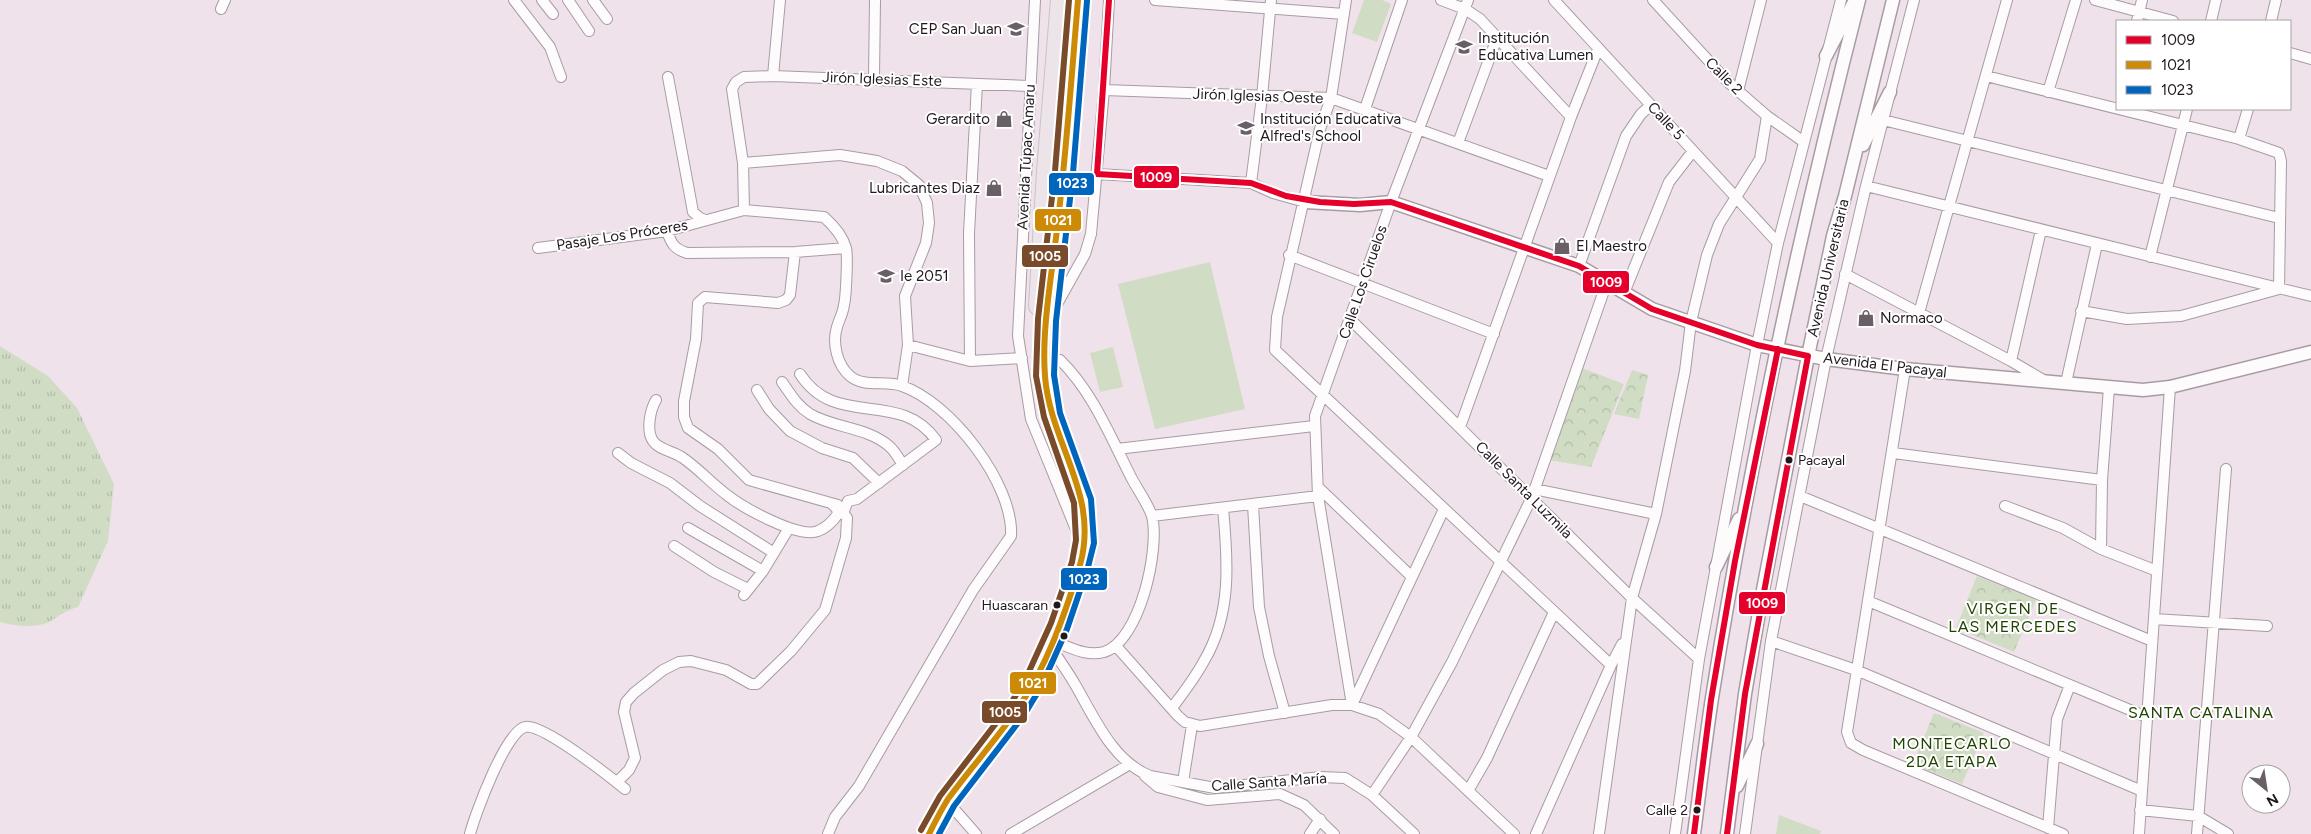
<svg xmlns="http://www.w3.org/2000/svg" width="2311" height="834" viewBox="0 0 2311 834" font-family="Figtree,sans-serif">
	<defs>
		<pattern id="grass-tufts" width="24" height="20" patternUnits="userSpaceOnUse" patternTransform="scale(1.25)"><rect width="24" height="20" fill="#d0dcc4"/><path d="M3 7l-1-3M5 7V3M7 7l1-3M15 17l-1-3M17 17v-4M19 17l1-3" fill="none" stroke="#b2bca8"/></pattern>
		<pattern id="park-crowns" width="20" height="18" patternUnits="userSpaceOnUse" patternTransform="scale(1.25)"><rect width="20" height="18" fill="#d0dcc4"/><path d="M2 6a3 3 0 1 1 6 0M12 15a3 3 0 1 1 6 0" fill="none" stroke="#b2bca8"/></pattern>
	</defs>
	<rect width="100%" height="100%" fill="#f0e2eb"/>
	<path fill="url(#grass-tufts)" d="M0,346L48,376L77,408L114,484L108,541L78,607C66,610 58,617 47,623C34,628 13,626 0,622Z"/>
	<path fill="url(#park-crowns)" d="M1582,368L1624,384L1591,467L1548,460Z
		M1632,370L1648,375L1639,419L1614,414Z
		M1977,576L2036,600L2014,652L1956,628Z
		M1934,713L1984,733L1962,784L1913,764Z"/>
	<path fill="#d0dcc4" d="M1364,0H1382L1391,4L1377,42L1352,33Z
		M1210,262L1245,409L1155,429L1118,284Z
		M1113,347L1123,387L1100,392L1090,353Z
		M1779,815L1821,831L1820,834H1776Z"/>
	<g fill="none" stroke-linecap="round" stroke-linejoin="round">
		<g stroke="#a79ca3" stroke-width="12">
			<path id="minor" d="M514,0L550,47L561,77
				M542,0L553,14
				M568,0L589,31
				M593,0L607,19
				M1035,0L1018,336L1031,419L1075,527L1082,537
				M1155,0L1344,14
				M1346,0L1331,98L1320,129L1277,317L1275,350L1611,665
				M1441,0L1465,9L1480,19L1571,117
				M1554,0L1778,243
				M1653,0L1728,82L1767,116L1804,142
				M2095,0L2173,21
				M221,9L225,0
				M2137,21L2142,0
				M2211,21L2216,0
				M2271,21L2276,0
				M2290,53L2311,59
				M773,76L780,0
				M1986,76L2239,139L2279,153L2281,161L2279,289L2181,316L2127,319L2081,311
				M668,77L693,212L700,218L705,220
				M874,78L875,0
				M1104,90L1331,98L1549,176
				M1738,91L1761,0
				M2048,92L2076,0
				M1365,109L1402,0
				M1883,120L2279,218
				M2239,139L2248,109
				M1458,143L1497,38
				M743,163L840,155L877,161L902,171L919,185L927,203L929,223L926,243L905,296L908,345L902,386
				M1097,174L1251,183L1273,193L1305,202
				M1251,183L1262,97L1271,0
				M1866,186L2311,296
				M744,210L743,163L732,89L736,82L744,77L773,76L1030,86
				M667,231C671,243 674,249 687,253L795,252L846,248
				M538,248L667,231L744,210L824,217C833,225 843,237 846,248C848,256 846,297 844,305C843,313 839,320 837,327C832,343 837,365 850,376C864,388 886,380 902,386C950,402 1014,484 1011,536L973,590L859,786L835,817L828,834
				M1289,255L1494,334
				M2150,257L2187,109
				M1579,266L1626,136L1641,114L1651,105
				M1845,274L2011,361L2045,381
				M1624,293L1669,182L1693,151
				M1052,313L1085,254L1091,234L1104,90L1109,0
				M1919,313L2007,0
				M1350,319L1632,598L1699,659
				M908,345L970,361L1022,358
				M1045,358L1060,360C1093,392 1111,438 1132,479C1138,490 1148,504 1152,516C1160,549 1140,641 1104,652C1086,657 1070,647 1053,641
				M970,361L969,233L977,84
				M2011,361L2041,230
				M1905,369L1847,732L1851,743L1863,750L2063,834
				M800,374C836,430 899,388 936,440L857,499L848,501L844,511
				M782,382C790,393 797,406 810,414C834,428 867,427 889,446C895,451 899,459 903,465
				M2066,383L2097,244
				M757,390L769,409L790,431L822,448L853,458L879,483
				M656,400C650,410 646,431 653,441C659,450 674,451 683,458C699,469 711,483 727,495C742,507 799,539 818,531C826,528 833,521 838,514L837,509L832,504
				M1460,427L1571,117L1598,49
				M1117,449L1314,426
				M618,453L631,463L670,483L700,506L774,553
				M1893,453L2102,480
				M1318,487L1412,577
				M1534,489L1656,514
				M1800,496L2152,641
				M1253,505L1259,607L1269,656L1285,713
				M2005,506L2063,528L2101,549L2157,571
				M1152,516L1318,496
				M688,528L763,571
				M674,546L714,572L748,589
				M2101,549L2102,480L2109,388
				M744,595L763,571L789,528
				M1868,601L2147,717
				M2154,619L2267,626
				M1771,641L1856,670L2142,791
				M1116,646L1178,716L1185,722L1200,726L1332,705H1352L1379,714L1411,737L1514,834
				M1051,647C1059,660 1068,672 1076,686C1095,719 1113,761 1150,776L1215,788L1321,777L1345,778L1372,795L1414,834
				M1352,705L1318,496L1315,416L1391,202L1468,0
				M1352,705L1444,509
				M1172,708C1183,693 1195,678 1204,661C1232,614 1228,561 1223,508
				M1145,776L1158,787L1207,800L1280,794L1304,805L1334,834
				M617,782L629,770L635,758L624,712L626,702L634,693L663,670L679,662L691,661L726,670L751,684H757L791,651L825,610L846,538L847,518L838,505L749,480L718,449L688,428L684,417V401L696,339L698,303L705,297L778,303L786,300L790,295L795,252
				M1183,782L1192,725
				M1468,791L1487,758L1554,612
				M1372,795L1411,737L1452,662L1532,497L1607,282
				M947,801L976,834
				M2140,810L2198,816L2228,834
				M2048,828L2057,719L2070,685
				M470,834C475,814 506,731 525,727C542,723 609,776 625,789
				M1011,834L1130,764
				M1310,834L1320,819
				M1536,834L1611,665L1622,644
				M1599,834L1632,598L1656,514L1685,371L1691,322L1707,255L1719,224L1760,159L1767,116
				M1675,834L1699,659L1757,345L1778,243L1841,0
				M1745,834L1771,641L1826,359L1866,186L1914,0
				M2139,834L2170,387
				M2197,834L2226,469"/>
		</g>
		<g stroke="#a79ca3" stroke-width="15">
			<path id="tertiary" d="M1826,56L1853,4
				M1863,145L1890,92
				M1305,202L1360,205L1391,202L1579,266L1652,309L1757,345L1826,359L1905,369L2143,390L2170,387L2311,352
				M1716,567L1739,519
				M1737,786L1757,744
				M1694,834C1700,789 1705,743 1712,698C1749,463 1800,230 1859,0
				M1727,834L1745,694L1762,595L1808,356L1833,236L1845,196L1893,0"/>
		</g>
		<g stroke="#c9c2c6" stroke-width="20">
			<path id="trunk" d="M1038,306L1046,171L1060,0
				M929,834L947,801L1017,710L1034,682L1059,626L1080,564L1085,541L1083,501L1052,415L1045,376L1047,320L1064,172L1078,0"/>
		</g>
		<use href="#minor" stroke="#fdfbfc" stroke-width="10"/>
		<use href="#tertiary" stroke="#fdfbfc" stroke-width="12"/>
		<use href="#trunk" stroke="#ece4e9" stroke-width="18"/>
		<g stroke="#fff" stroke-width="10">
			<path id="bus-1" d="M1109,0L1097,174L1251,183L1286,196L1320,202L1354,204L1391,202L1579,266L1652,309L1757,345L1808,356L1745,694L1727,834
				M1694,834L1711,700L1735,561L1778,349"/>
		</g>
		<g stroke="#fff" stroke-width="10">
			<path id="bus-2" d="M929,834C935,822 941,810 948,799C970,769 995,741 1016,711C1046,669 1065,614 1080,565C1100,494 1050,444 1045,376C1041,326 1054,263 1059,212C1067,142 1072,71 1078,0"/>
		</g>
		<g stroke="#fff" stroke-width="10">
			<path id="bus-3" d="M939,834L954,806L1024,715L1041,687L1067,629L1088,567L1094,543L1091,499L1060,413L1054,375L1056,321L1073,173L1087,1"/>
		</g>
		<g stroke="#fff" stroke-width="10">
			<path id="bus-4" d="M921,830L940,796L1010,705L1026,678L1051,623L1072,562L1076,540L1074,503L1044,417L1036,376L1038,319L1055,171L1069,0"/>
		</g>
		<use href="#bus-1" stroke="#e4002b" stroke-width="6"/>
		<use href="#bus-2" stroke="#cc8a06" stroke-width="6"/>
		<use href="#bus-3" stroke="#0065bd" stroke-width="6"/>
		<use href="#bus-4" stroke="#7a4b2a" stroke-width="6"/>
	</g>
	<defs>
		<g id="school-bare" transform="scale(1.35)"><path d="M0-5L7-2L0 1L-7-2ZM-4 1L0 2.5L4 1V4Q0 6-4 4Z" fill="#695f66" stroke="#fff" stroke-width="2.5" paint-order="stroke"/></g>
		<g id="shop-bare" transform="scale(1.35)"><path d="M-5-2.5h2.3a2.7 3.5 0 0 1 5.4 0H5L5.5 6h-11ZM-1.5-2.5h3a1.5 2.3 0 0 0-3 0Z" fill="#695f66" stroke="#fff" stroke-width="2.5" paint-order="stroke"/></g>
	</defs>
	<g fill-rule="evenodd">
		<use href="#school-bare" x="1016" y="29"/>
		<use href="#school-bare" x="1464" y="47"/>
		<use href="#shop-bare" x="1004" y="119"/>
		<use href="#school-bare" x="1246" y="128"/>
		<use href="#shop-bare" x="994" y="188"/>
		<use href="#shop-bare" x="1562" y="246"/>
		<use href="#school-bare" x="886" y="276"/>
		<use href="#shop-bare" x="1866" y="318"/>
	</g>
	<g fill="#21181e" stroke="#fff" stroke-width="2">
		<circle cx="1789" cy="460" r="4.5"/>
		<circle cx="1057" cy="605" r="4.5"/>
		<circle cx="1064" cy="636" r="4.5"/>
		<circle cx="1697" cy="810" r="4.5"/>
	</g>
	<g text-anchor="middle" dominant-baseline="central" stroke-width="4" stroke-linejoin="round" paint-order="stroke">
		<g font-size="14" fill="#21181e" stroke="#fff" text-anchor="end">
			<text x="1798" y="460" text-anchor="start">Pacayal</text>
			<text x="1048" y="605">Huascaran</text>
			<text x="1688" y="810">Calle 2</text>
		</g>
		<g font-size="15" fill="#21181e" stroke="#fff" text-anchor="start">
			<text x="1002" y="29" text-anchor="end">CEP San Juan</text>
			<text x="1478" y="38">Institución<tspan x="1478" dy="17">Educativa Lumen</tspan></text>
			<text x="990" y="119" text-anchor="end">Gerardito</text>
			<text x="1260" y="119">Institución Educativa<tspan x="1260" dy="17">Alfred's School</tspan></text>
			<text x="980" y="188" text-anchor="end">Lubricantes Diaz</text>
			<text x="1576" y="246">El Maestro</text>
			<text x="900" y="276">Ie 2051</text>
			<text x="1880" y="318">Normaco</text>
		</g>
		<g font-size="15" fill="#21181e" stroke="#fff">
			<text transform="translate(1724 76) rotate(45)">Calle 2</text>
			<text transform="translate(882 79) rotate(2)">Jirón Iglesias Este</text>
			<text transform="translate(1258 96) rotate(2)">Jirón Iglesias Oeste</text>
			<text transform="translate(1666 121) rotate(47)">Calle 5</text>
			<text transform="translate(1026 157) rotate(-87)">Avenida Túpac Amaru</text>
			<text transform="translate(622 235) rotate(-9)">Pasaje Los Próceres</text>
			<text transform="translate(1828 268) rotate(-77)">Avenida Universitaria</text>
			<text transform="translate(1363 282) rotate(-71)">Calle Los Ciruelos</text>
			<text transform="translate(1885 365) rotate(7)">Avenida El Pacayal</text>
			<text transform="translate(1524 490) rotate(45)">Calle Santa Luzmila</text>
			<text transform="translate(1269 782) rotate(-4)">Calle Santa María</text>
		</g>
		<g font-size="16" letter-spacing="1" fill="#204503" stroke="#fff">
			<text x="2013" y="608">VIRGEN DE<tspan x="2013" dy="18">LAS MERCEDES</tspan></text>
			<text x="2201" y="712">SANTA CATALINA</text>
			<text x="1952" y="743">MONTECARLO<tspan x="1952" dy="18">2DA ETAPA</tspan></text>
		</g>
	</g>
	<g stroke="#fff" stroke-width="2">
		<rect x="1133" y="165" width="47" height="24" rx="5" fill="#e4002b"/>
		<rect x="1048" y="172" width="47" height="24" rx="5" fill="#0065bd"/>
		<rect x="1034" y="208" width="48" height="24" rx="5" fill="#cc8a06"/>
		<rect x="1021" y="244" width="48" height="24" rx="5" fill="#7a4b2a"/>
		<rect x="1582" y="270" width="48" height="24" rx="5" fill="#e4002b"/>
		<rect x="1060" y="567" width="48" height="24" rx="5" fill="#0065bd"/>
		<rect x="1738" y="591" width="48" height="24" rx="5" fill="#e4002b"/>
		<rect x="1009" y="671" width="48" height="24" rx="5" fill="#cc8a06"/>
		<rect x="981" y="700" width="47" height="24" rx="5" fill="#7a4b2a"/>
	</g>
	<g font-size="14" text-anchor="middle" font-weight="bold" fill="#fff">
		<text x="1156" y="182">1009</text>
		<text x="1072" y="188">1023</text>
		<text x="1058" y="225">1021</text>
		<text x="1045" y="261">1005</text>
		<text x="1606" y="287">1009</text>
		<text x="1084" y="584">1023</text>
		<text x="1762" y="608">1009</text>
		<text x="1033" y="688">1021</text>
		<text x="1005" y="717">1005</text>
	</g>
	<rect x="2116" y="20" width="175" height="90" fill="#ffffff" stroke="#a6a3a5"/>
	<rect x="2126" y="36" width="25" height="8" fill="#e4002b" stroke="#a6a3a5"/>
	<text x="2161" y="45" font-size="15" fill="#21181e">1009</text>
	<rect x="2126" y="61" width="25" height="8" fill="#cc8a06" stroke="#a6a3a5"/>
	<text x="2161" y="70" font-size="15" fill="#21181e">1021</text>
	<rect x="2126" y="86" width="25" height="8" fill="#0065bd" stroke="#a6a3a5"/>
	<text x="2161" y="95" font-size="15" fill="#21181e">1023</text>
	<g transform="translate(2266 789) rotate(150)"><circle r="24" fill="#ffffff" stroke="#a6a3a5"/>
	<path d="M0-4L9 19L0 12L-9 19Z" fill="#695f66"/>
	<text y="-8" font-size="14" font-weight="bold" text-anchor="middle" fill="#21181e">N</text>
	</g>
</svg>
